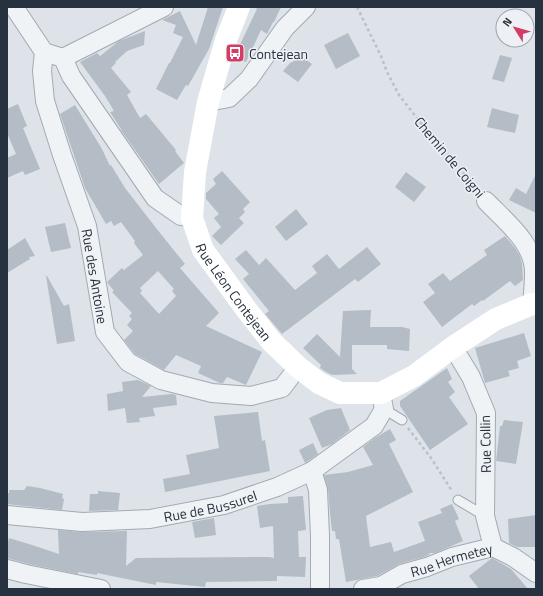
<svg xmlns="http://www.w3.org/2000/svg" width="543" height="596" viewBox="0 0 543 596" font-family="'Titillium Web',sans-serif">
	<rect width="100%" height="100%" fill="#dde3e8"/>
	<path fill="#b4bcc5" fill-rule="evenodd" d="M208,7H223L209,49L188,86L186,85L177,100L156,89L169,63H170L183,37L173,33L176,25L162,20L180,11L196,45Z
		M254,7H281L274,22H273L267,34L261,30L246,62L234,57L257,9Z
		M145,31L144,45L127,51L115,62L116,63L111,68L131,92L127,95L140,118L146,114L176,150L175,151L184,163L159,184L121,130V129L110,112L114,111L105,96L80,62L97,53L100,56L119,41Z
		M348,33L360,56L336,69L324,45Z
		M500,55L512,58L504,82L492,79Z
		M302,57L312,64L298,82L283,71L290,63Z
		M18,104L27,126L23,128L40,169L25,175L23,171L7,178V158L16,154L7,133V109Z
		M75,105L102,149L110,166L111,165L125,188L160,233L185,264L180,268L219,313L206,326L262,352L246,385L227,377L223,383H220L198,373L201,366L176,355L164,370L135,354L124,340L133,331L127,325L132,319L129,316L132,313L112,292L114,291L107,282L122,268L124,270L143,255L134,243L135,241L121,222L114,226L111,221L106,224L85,188L60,114ZM158,271L174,289L172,291L176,296L159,314L140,293L142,291L140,288Z
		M492,108L519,115L515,133L487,127Z
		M222,171L250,202L243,209L245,212L239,218L244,223L221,245L212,236L221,227L214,218L219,214L206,199V193L216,184L213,179Z
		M406,172L426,187L414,202L395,187Z
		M536,174V213L509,200L516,188L526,194Z
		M296,209L308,224L286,241L275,227Z
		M65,223L71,248L51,252L45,227Z
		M505,236L515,248L520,256L522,264L523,280L515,286L510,281L483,301L482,300L474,306L472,304L442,327L423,302L435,293L428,284L443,273L450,281L487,255L484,250Z
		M25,238L35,256L29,257L30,259L7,273V250Z
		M367,247L381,264L358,282L355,279L282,334L265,314L269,311L243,279L249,274L235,259L246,250L259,265L266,258L295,290L317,273L312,266L327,254L339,269Z
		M46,276H47L64,306L69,304L75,341L57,344Z
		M371,310L370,327H402L410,329L409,351L387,349V345H352V369L357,374L332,375L326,372L320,368L321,365L303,348L317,334L340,357L343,311Z
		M524,333L531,356L517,361L519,368L508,371L510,376L485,383L475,348Z
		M447,368L452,379L448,382L455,392L449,397L468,424L430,450L400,406V401Z
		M138,380L151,386L142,397L172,394L176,395L177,405L153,408L155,416L139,418L140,422L127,423L125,408L108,411L107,394L123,391L122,382Z
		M341,408L350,430L332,444L322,448L309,418L327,410Z
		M258,412L262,441L265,440L270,471L165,492L163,479L190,474L186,455L219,448L214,416Z
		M504,420L523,422L516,464L496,461L500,426H502Z
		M390,429L396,440L389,444L413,492L366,516L370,547L391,542L394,552L425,541L418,522L442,513L440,509L452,504L459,519L455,521L463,541L435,553H429L430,554L424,557L399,564L377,576L346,582L339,539H336L335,531H332L330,513L328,489L324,475L348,472L373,465L363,447L375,438Z
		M313,443L318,454L305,463L299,450Z
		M27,486L40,488L63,494L62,498L64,499L62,510L7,504V493H9V490H24Z
		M98,491L120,493L118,510L89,511L90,494H98Z
		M303,496L306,530L298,531L299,557H306L305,577L277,576V581L206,582L205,587L156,582V585L97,573V575L78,572V574H77L29,564L7,558V545L9,538L32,545L59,554L58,530L82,532L127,531L126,566L136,558L269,557L274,558L273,526L260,528L257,506L270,504L288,503V497Z
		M536,515V547H517L509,543L508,519Z
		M214,518L216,535L195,538L192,522Z
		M492,558L511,569L528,589H479L469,576Z"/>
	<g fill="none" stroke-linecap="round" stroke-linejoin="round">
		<g stroke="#a2aab2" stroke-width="11">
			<path id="lane" d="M384,409L402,420
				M458,500L485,516"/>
		</g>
		<g stroke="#a2aab2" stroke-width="20">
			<g id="street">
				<path d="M14,7L44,52L63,58L71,76L155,198L181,216L192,218"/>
				<path id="s1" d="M44,52L42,71L45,101L62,155L87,226L105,332L128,362L161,380L212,393L251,396L282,388L298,367"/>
				<path d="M63,58L164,7"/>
				<path d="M208,102L229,98L249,79L285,28L306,7"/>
				<path d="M486,201C505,221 534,243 534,272C534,283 533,294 532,304"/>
				<path d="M453,347L471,377L486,413L485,516L493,547"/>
				<path d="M312,471L318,490L320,536V589"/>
				<path id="s2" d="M7,515L82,522L150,519L224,505L277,487L312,471L374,426L384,409L381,393"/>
				<path d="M7,569L26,574L101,589"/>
				<path id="s3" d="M363,589L381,586L402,574L427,567L452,557L493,547L513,557L536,573"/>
			</g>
		</g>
		<path stroke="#bbc1c6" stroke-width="2.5" stroke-dasharray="3 3" stroke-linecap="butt" d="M357,7L381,56L387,72L399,95L420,122L477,189
			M408,428L431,458L452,491"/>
		<use href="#lane" stroke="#f0f3f6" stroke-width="9"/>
		<use href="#street" stroke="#f0f3f6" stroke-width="18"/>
		<path stroke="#fff" stroke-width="22" id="s4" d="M239,7L226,40L208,102L195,172L192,218L203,250L246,309L271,341L298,367L319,383L340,393H381L414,376L453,347L496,319L532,304H536"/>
	</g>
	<defs>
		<g id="bus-square" transform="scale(1)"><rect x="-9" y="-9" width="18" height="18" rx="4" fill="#d33c65" stroke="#edf1f5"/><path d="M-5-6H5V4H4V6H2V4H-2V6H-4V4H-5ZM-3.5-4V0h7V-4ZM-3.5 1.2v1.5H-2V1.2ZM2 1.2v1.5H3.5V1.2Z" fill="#fff"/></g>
	</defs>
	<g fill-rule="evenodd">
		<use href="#bus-square" x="235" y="53"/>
	</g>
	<g text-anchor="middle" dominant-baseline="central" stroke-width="3" stroke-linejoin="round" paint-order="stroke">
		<g font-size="14" fill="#26323f" stroke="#edf1f5" text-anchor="start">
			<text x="249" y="53">Contejean</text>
		</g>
		<g font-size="14" fill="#26323f" stroke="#edf1f5">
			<text transform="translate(450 157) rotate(50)">Chemin de Coigni</text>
			<text stroke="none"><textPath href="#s1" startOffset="232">Rue des Antoine</textPath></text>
			<text stroke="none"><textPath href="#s4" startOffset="303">Rue Léon Contejean</textPath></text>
			<text transform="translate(485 444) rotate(-91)">Rue Collin</text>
			<text stroke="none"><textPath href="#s2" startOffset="205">Rue de Bussurel</textPath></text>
			<text stroke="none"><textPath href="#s3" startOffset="94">Rue Hermetey</textPath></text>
		</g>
	</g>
	<rect width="543" height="596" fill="none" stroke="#26323f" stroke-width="16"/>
	<g transform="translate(515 28) rotate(307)"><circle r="19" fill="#edf1f5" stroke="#9da5ac"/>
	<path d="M0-3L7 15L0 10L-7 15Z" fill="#d33c65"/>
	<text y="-6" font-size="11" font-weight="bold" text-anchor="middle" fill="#26323f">N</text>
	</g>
</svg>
